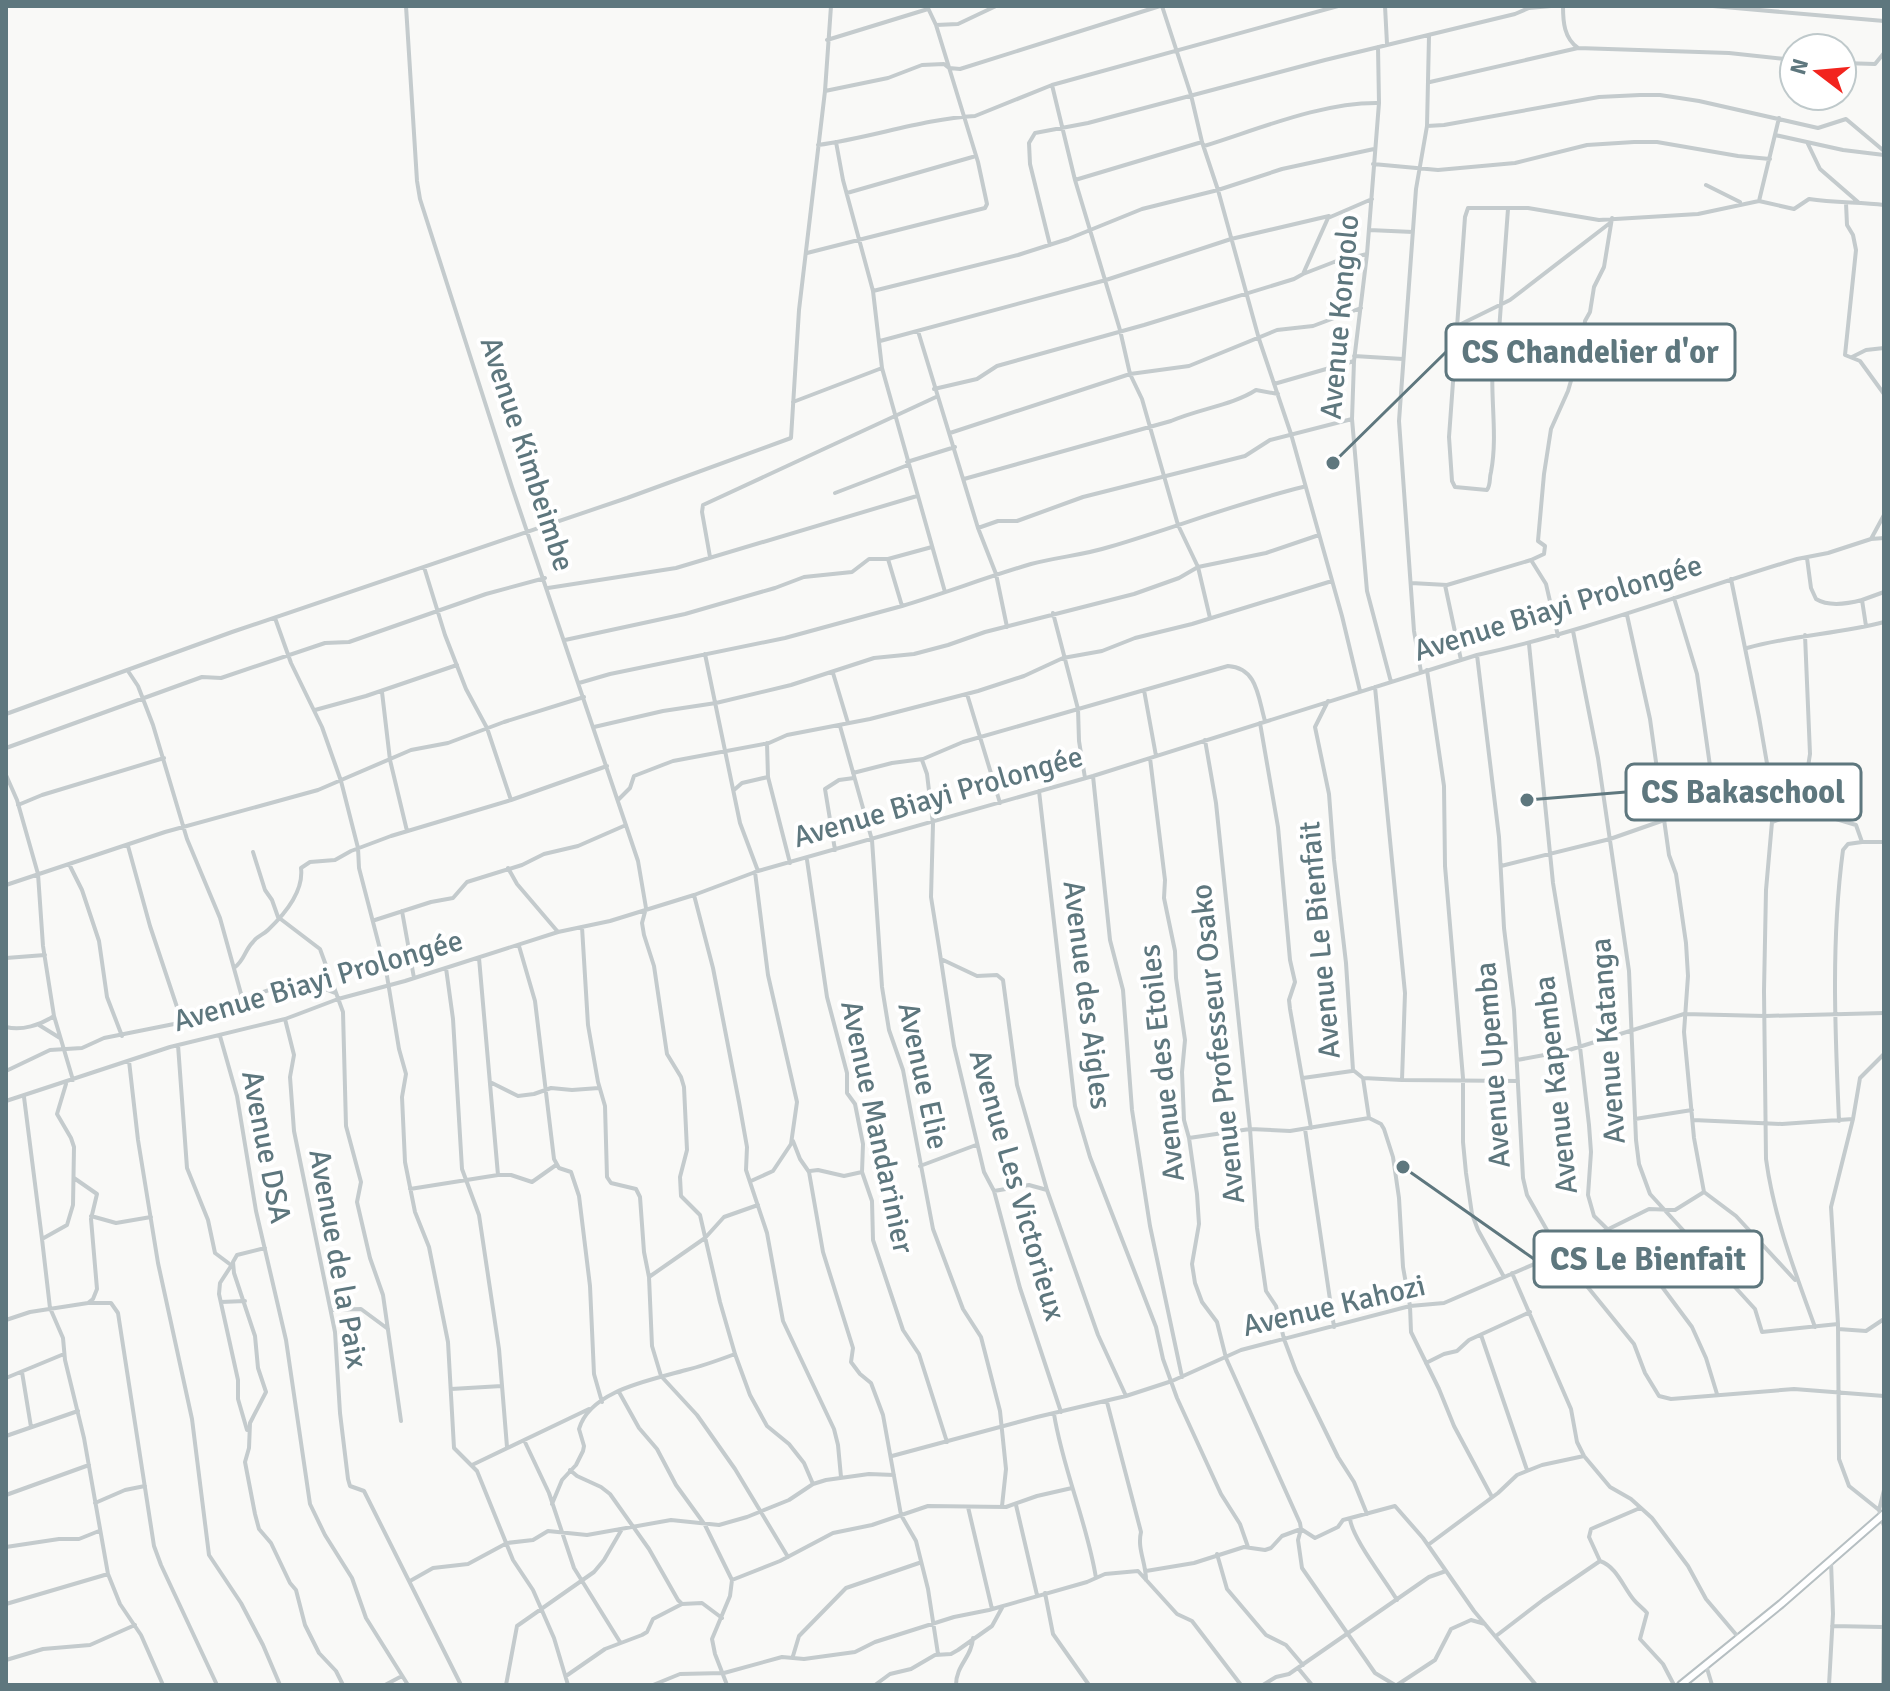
<svg xmlns="http://www.w3.org/2000/svg" width="1890" height="1691" viewBox="0 0 1890 1691" font-family="Signika,sans-serif">
	<rect width="100%" height="100%" fill="#f9f9f7"/>
	<g fill="none" stroke-linecap="round" stroke-linejoin="round">
		<g stroke="#b6bfc2" stroke-width="10">
			<path id="secondary" d="M1681,1685L1781,1604L1884,1514"/>
		</g>
		<path stroke="#c4cbcd" stroke-width="4" d="M406,6L417,181L420,199L512,487L638,861L646,908L642,923L644,935L654,966L667,1054L681,1077L684,1087L687,1150L680,1177L681,1196L700,1215L720,1302L735,1354L750,1395L767,1426L789,1444L804,1463L813,1484
			M1162,6L1191,95L1202,142L1218,190L1259,339L1291,434L1342,616L1360,691
			M1385,6L1387,44
			M1563,6C1563,22 1564,38 1578,48
			M1713,6L1884,21
			M936,25L958,24L996,6
			M827,40L928,9
			M1378,47L1379,103L1367,254L1354,361L1352,419L1367,591L1391,682
			M1842,63L1875,64L1884,53
			M1430,82L1578,48L1729,53L1794,60
			M1052,85L1338,6
			M825,91L888,78L922,65L944,64L949,68L960,69L1160,6
			M1427,126L1444,125L1599,97L1640,95H1660L1699,101L1818,128L1846,119L1884,151
			M1775,135L1843,150L1884,155
			M836,142L843,180L873,291L882,368L945,592
			M1807,142L1820,169L1858,202
			M818,145C871,138 922,119 975,116L1052,85L1075,180L1120,330L1130,374L1142,399L1178,525L1198,567L1210,618
			M1204,146C1259,129 1322,102 1379,103
			M1373,164L1438,170L1515,163L1587,145L1634,142H1657L1738,156L1770,159
			M1075,180L1202,142
			M1706,185L1740,202
			M847,193L976,156
			M1759,201L1779,118
			M1846,203L1847,225L1853,235L1856,250L1845,355L1860,361L1884,394
			M1508,209L1499,331C1484,375 1500,425 1491,472C1489,479 1491,484 1487,490L1455,487L1452,481L1449,437L1465,217L1468,208H1528L1599,220L1698,214L1759,201L1794,209L1809,199C1834,203 1859,202 1884,205
			M1369,230L1413,232
			M1050,245L1030,164L1029,143L1035,133L1088,123L1325,60L1515,14L1529,8L1551,6
			M807,253L985,208L987,204L978,162L936,25L927,6
			M1303,274L1334,262L1367,254
			M873,291L1018,255L1068,239L1142,209L1218,190L1282,169L1374,149
			M1457,326L1510,300L1610,223
			M918,331L978,528L996,574L1007,627
			M880,341L1106,280L1231,239L1329,216
			M1354,356L1403,359
			M1852,357L1866,350L1884,348
			M1274,384L1354,361
			M934,389L977,379L997,366L1144,325L1294,279L1303,274L1328,218L1372,199
			M793,402L882,368
			M950,433L1130,374L1189,366L1277,330L1313,326L1361,308
			M907,462L955,447
			M964,479L1171,421C1198,409 1233,405 1256,390L1278,394
			M835,493L908,465
			M978,528L998,521H1017L1083,497L1245,456L1270,440L1352,419
			M1871,539L1884,515
			M932,547L888,559L902,606C945,593 987,577 1031,564C1057,557 1084,555 1109,547C1174,528 1237,503 1303,487
			M710,557L702,512L703,505L936,397
			M1807,558L1811,588L1816,599C1829,607 1847,604 1862,600
			M1531,560L1546,584L1558,636
			M424,567L445,635L466,689L487,728L511,800
			M1731,579L1759,717L1769,775L1772,822L1766,890L1764,991L1766,1159C1774,1218 1795,1272 1815,1327
			M1411,583L1447,585L1531,560L1544,554L1545,546L1538,541L1544,474L1551,429L1568,391L1584,336L1585,321L1590,312L1594,287L1604,267L1612,218
			M1445,585L1461,660
			M548,588L676,568L917,496
			M1053,613L1078,709L1079,741L1085,778
			M275,618L291,663L322,727L341,781L358,848L359,868L387,976L399,1049L406,1074L402,1097L405,1162L415,1212L429,1247L448,1342L454,1448L477,1471L513,1560L533,1590L554,1638L568,1685
			M1866,626L1862,600L1884,592
			M1573,631L1598,758L1629,971L1636,1140L1639,1164L1650,1194L1755,1309L1762,1332L1838,1324
			M565,640L685,614L775,588L804,577L852,572L869,559H888
			M1529,644L1553,883L1580,1047L1589,1125L1591,1152L1588,1195L1594,1216L1651,1272L1692,1327L1706,1358L1717,1394
			M1747,648C1793,635 1839,634 1884,622
			M705,654L740,823L758,871
			M1477,655L1499,837L1504,928L1514,1010L1523,1178L1527,1195L1560,1253L1634,1344L1645,1373L1659,1396L1671,1399L1794,1389L1884,1396
			M1427,670L1444,786L1445,866L1463,1078V1142L1466,1173L1472,1214L1478,1230L1504,1277
			M128,671L138,686L153,725L187,839L220,918L243,1001
			M1421,672L1414,631L1399,421L1416,189L1427,126L1429,36
			M833,673L848,723
			M579,683L610,674L785,638L902,606
			M1144,690L1156,756
			M382,692L390,760L407,831
			M967,694L1000,803
			M1328,701L1315,727L1329,794L1334,860L1346,963L1353,1070L1363,1078L1369,1118L1381,1124L1384,1129L1393,1157L1399,1198L1403,1267L1410,1306L1411,1332L1439,1389L1454,1426L1492,1497
			M315,710L366,696L457,665
			M6,714L232,632L627,498L791,438L799,310L825,91L831,6
			M1260,723L1278,827L1290,960L1295,982L1289,1000L1290,1009L1311,1128
			M840,726L872,840L882,987L889,1030L903,1070L933,1229L963,1309L981,1337L1000,1411L1006,1469L1002,1506
			M594,727L663,711L716,703L791,685L874,658L914,654L948,645L985,632L1134,594L1179,578L1198,567L1266,553L1319,535
			M1205,740L1216,803L1250,1129L1257,1228L1266,1291L1276,1306L1284,1339L1296,1371L1338,1457L1354,1482L1367,1514
			M767,743L768,777L790,863
			M6,748L202,677L221,678L325,643L349,642L486,594L545,578
			M1150,758L1165,880L1164,898L1175,951L1176,978L1185,1040L1182,1072L1184,1120L1189,1138L1197,1194L1199,1224L1192,1264L1195,1283L1202,1302L1217,1322L1226,1358L1300,1523L1301,1529L1298,1540L1302,1568L1375,1673L1395,1685
			M922,760L927,774L933,824L931,897L939,947L954,1046L984,1172L994,1191L1020,1288L1061,1412
			M853,773L892,763L923,759L963,742L1228,666C1258,668 1258,698 1265,721
			M6,775L17,800L38,874L43,946L54,1016L73,1080
			M1093,776L1110,940L1123,990L1132,1110L1150,1226L1182,1377
			M734,790L742,783L768,777
			M1039,791L1075,1106L1090,1157L1156,1327L1163,1359L1177,1398L1221,1494L1240,1524L1248,1547
			M618,800L630,788L634,776L673,761L769,743L787,735L870,719L978,691L1024,676L1063,658L1102,651L1135,638L1192,624L1332,581
			M18,805L42,795L164,758
			M1771,810L1786,806L1800,796L1805,786L1810,754L1805,635
			M1772,822L1794,814L1826,816L1856,825L1862,842H1884
			M128,846L150,926L182,1022
			M835,850L825,789L839,780L854,778
			M253,852L265,890L272,900L278,917L320,949L343,1012L346,1126L361,1182L357,1202L370,1258L383,1295L401,1421
			M807,860L827,997L847,1073V1093L855,1104L863,1144L862,1172L872,1201L873,1240L903,1330L919,1354L947,1442
			M69,864L82,890L99,941L107,997L122,1036
			M1501,866L1610,839L1710,804L1712,780L1697,674L1674,598
			M508,868L517,884L558,932
			M6,885L165,832L318,790L411,750L448,743L504,722L584,697
			M694,895L713,968L739,1102L747,1147L746,1170L767,1233L783,1321L834,1429L838,1445L841,1477
			M402,911L414,978
			M375,920L431,902L453,898L467,882L522,865L544,854L578,846L626,825
			M582,927L588,1025L598,1082L605,1106L607,1177L611,1183L636,1189L640,1197L644,1252L649,1277L652,1346L661,1376L697,1415L735,1469L788,1557
			M519,946L535,1001L554,1159L559,1168L571,1172L579,1196L590,1286L594,1374L602,1402
			M6,958L45,955
			M479,958L498,1175
			M941,959L977,976L997,975L1003,980L1017,1085L1047,1190L1098,1335L1126,1396
			M234,968C245,960 244,951 253,942C257,936 263,935 268,930C285,914 304,892 301,868L310,862L335,860L351,851L391,836L511,800L607,766
			M446,968L453,1019L462,1169L479,1215L499,1349L507,1447
			M307,982L335,993
			M285,1019L294,1055L290,1077L294,1131L335,1332L340,1413L348,1479L350,1486L364,1491L461,1685
			M39,1025L60,1038
			M6,1027C22,1031 40,1025 54,1016
			M220,1036L237,1096L256,1211L286,1340L310,1504L325,1535L352,1578L366,1618L408,1685
			M178,1045L187,1168L208,1220L215,1253L231,1265
			M1884,1054L1860,1078L1853,1119L1831,1207L1838,1324L1839,1459L1849,1486L1879,1510L1884,1526
			M1517,1060L1566,1051L1684,1014L1765,1016L1884,1013
			M129,1061L138,1140L158,1263L192,1419L209,1555L241,1603L263,1645L280,1685
			M6,1071L50,1050L82,1048L104,1038L174,1024L280,986L328,975
			M1303,1078L1352,1071
			M1363,1078L1402,1080L1405,993L1375,687
			M1402,1080L1518,1081
			M490,1082L518,1096L534,1094L551,1088L572,1090L599,1088
			M66,1084L57,1114L71,1138L74,1147L73,1205L67,1225L42,1239L50,1308L63,1338L65,1360L84,1438L108,1574L120,1604L141,1635L163,1685
			M24,1097L42,1239
			M6,1101L170,1047L285,1019L338,999L405,981L558,932L610,921L694,895L758,871L1093,776L1477,655C1587,631 1690,591 1797,559L1828,553L1871,539L1884,538
			M1635,1119L1692,1110
			M1693,1120L1782,1124L1853,1119
			M1839,1121C1835,1030 1831,940 1843,850L1848,844L1862,842
			M1305,1129L1334,1327
			M1189,1138L1250,1129L1290,1131L1369,1118
			M793,1141L800,1159L809,1172L823,1252L853,1348L851,1362L860,1374L871,1383L883,1415L901,1515L916,1541L928,1589L938,1654
			M920,1166L976,1145
			M810,1171L818,1170L844,1176L862,1172
			M751,1181L773,1171L791,1144L797,1102L768,975L755,872
			M410,1189L498,1175H511L532,1182L556,1165
			M994,1191L1029,1185L1047,1190
			M1704,1192L1736,1216L1795,1280
			M91,1216L116,1223L151,1217
			M265,1248L237,1255L233,1262L234,1273L255,1336L258,1368L266,1392L250,1423L249,1448L245,1462L255,1514L259,1529L271,1543L290,1583L296,1590L305,1625L319,1653L336,1671L343,1685
			M231,1266L220,1283L219,1294L238,1380V1399L247,1430
			M1512,1273L1571,1409L1577,1442L1584,1456L1610,1487L1631,1499L1652,1518L1688,1566L1706,1599L1739,1638
			M649,1277L705,1238L724,1217L758,1205
			M221,1302L245,1301
			M88,1303H111L118,1313L154,1546L161,1565L217,1685
			M331,1310L361,1309L388,1329
			M6,1320L30,1312L88,1303L93,1299L97,1289L91,1219L97,1194L74,1178
			M1838,1329L1866,1331L1884,1319
			M1481,1335L1527,1470
			M1426,1363L1444,1354L1457,1351L1469,1340L1530,1312
			M22,1372L31,1427
			M6,1378L64,1354
			M451,1389L502,1386
			M619,1392L639,1428L657,1449L676,1485L705,1525L732,1580L730,1596L712,1639L715,1654L727,1685
			M1107,1402L1141,1532C1137,1549 1146,1562 1146,1580
			M1054,1414C1063,1470 1087,1522 1096,1578
			M6,1436L78,1411
			M524,1440L549,1493L574,1568L620,1642
			M892,1456L1037,1417L1126,1396L1172,1381L1241,1350L1410,1306L1444,1303L1560,1253L1649,1209L1675,1210L1704,1192L1694,1138L1684,1032L1688,976L1686,943L1676,874L1669,855L1650,719L1627,615
			M472,1465L589,1409
			M570,1470L577,1476L601,1487L610,1494L649,1549L678,1600L682,1604L702,1603L722,1618
			M6,1495L89,1465
			M95,1503L125,1490L145,1486
			M552,1504L562,1480L576,1465L583,1451L584,1446L579,1429C590,1390 652,1380 686,1370C703,1366 719,1360 735,1354
			M1016,1505L1037,1595
			M968,1507L992,1609
			M1640,1508L1591,1529L1589,1537L1600,1561C1617,1567 1623,1587 1634,1600C1638,1605 1643,1608 1647,1613L1640,1639L1663,1664L1674,1685
			M1879,1510L1884,1490
			M1350,1518C1351,1537 1386,1581 1397,1600
			M1428,1545L1498,1493L1517,1475L1542,1465L1584,1456
			M6,1547L59,1539H79L99,1531
			M1217,1554L1227,1589L1266,1635L1286,1645L1303,1665
			M1146,1571L1194,1563L1244,1547L1265,1550L1271,1548L1282,1536L1301,1529L1315,1538L1338,1527L1343,1520L1395,1506L1423,1538L1474,1611L1536,1685
			M732,1580L780,1561L833,1533L872,1525L928,1506L1006,1507L1037,1496L1072,1488
			M410,1581L433,1568L468,1564L507,1543L533,1540L548,1531L587,1535L671,1520L719,1525L747,1517L789,1500L813,1484L826,1480L869,1474L894,1475
			M1045,1593L1053,1634L1089,1685
			M6,1604L108,1574
			M1832,1626L1882,1627
			M1496,1636L1543,1600L1600,1561
			M793,1656L799,1636L846,1588L919,1563
			M6,1660L43,1649L90,1645L135,1625
			M1706,1665L1712,1685
			M1298,1668L1312,1685
			M566,1676L605,1649L642,1635L647,1632L653,1619L682,1604
			M385,1685L402,1676
			M506,1685L517,1626L594,1572L604,1560L622,1529
			M653,1685L680,1674L724,1673L782,1657L804,1659L855,1652L875,1642L954,1617L989,1610L1087,1582L1105,1574L1138,1571L1177,1614L1192,1621L1241,1685
			M875,1685L890,1674L911,1669L935,1655L951,1654L958,1650L992,1626L1003,1606
			M956,1685C956,1665 972,1657 973,1638
			M1263,1685L1276,1677L1289,1674L1429,1577L1446,1571
			M1397,1685L1435,1660L1451,1629L1471,1620L1485,1624
			M1829,1685L1833,1614L1831,1562
			M1883,1685L1884,1607"/>
		<use href="#secondary" stroke="#fff" stroke-width="6"/>
	</g>
	<g text-anchor="middle" dominant-baseline="central" stroke-width="8" stroke-linejoin="round" paint-order="stroke">
		<g font-size="30" fill="#5e777e" stroke="#fff">
			<text transform="translate(1340 317) rotate(-85)">Avenue Kongolo</text>
			<text transform="translate(527 454) rotate(72)">Avenue Kimbeimbe</text>
			<text transform="translate(1558 608) rotate(-17)">Avenue Biayi Prolongée</text>
			<text transform="translate(938 797) rotate(-16)">Avenue Biayi Prolongée</text>
			<text transform="translate(1320 940) rotate(-95)">Avenue Le Bienfait</text>
			<text transform="translate(318 981) rotate(-16)">Avenue Biayi Prolongée</text>
			<text transform="translate(1087 995) rotate(83)">Avenue des Aigles</text>
			<text transform="translate(1608 1041) rotate(-94)">Avenue Katanga</text>
			<text transform="translate(1218 1044) rotate(-96)">Avenue Professeur Osako</text>
			<text transform="translate(1162 1063) rotate(-96)">Avenue des Etoiles</text>
			<text transform="translate(1493 1065) rotate(-94)">Avenue Upemba</text>
			<text transform="translate(923 1076) rotate(78)">Avenue Elie</text>
			<text transform="translate(1556 1085) rotate(-96)">Avenue Kapemba</text>
			<text transform="translate(877 1127) rotate(78)">Avenue Mandarinier</text>
			<text transform="translate(266 1147) rotate(79)">Avenue DSA</text>
			<text transform="translate(1017 1185) rotate(74)">Avenue Les Victorieux</text>
			<text transform="translate(338 1259) rotate(80)">Avenue de la Paix</text>
			<text transform="translate(1334 1306) rotate(-13)">Avenue Kahozi</text>
		</g>
	</g>
	<path fill="none" stroke="#5e777e" stroke-width="3" d="M1333 463L1446 352M1527 800L1626 792M1403 1167L1534 1259"/>
	<g fill="#5e777e" stroke="#fff" stroke-width="3">
		<circle cx="1333" cy="463" r="8"/>
		<circle cx="1527" cy="800" r="8"/>
		<circle cx="1403" cy="1167" r="8"/>
	</g>
	<g fill="#fff" stroke="#5e777e" stroke-width="3">
		<rect x="1446" y="324" width="289" height="56" rx="8"/>
		<rect x="1626" y="764" width="235" height="56" rx="8"/>
		<rect x="1534" y="1231" width="228" height="56" rx="8"/>
	</g>
	<g font-size="32" text-anchor="middle" font-weight="bold" fill="#5e777e">
		<text x="1590" y="363">CS Chandelier d'or</text>
		<text x="1743" y="803">CS Bakaschool</text>
		<text x="1648" y="1270">CS Le Bienfait</text>
	</g>
	<rect width="1890" height="1691" fill="none" stroke="#5e777e" stroke-width="16"/>
	<g transform="translate(1818 72) rotate(286)"><circle r="38" fill="#ffffff" stroke="#bfc9cb" stroke-width="2"/>
	<path d="M0-6L14 30L0 20L-14 30Z" fill="#f2241e"/>
	<text y="-12" font-size="22" font-weight="bold" text-anchor="middle" fill="#5e777e">N</text>
	</g>
</svg>
